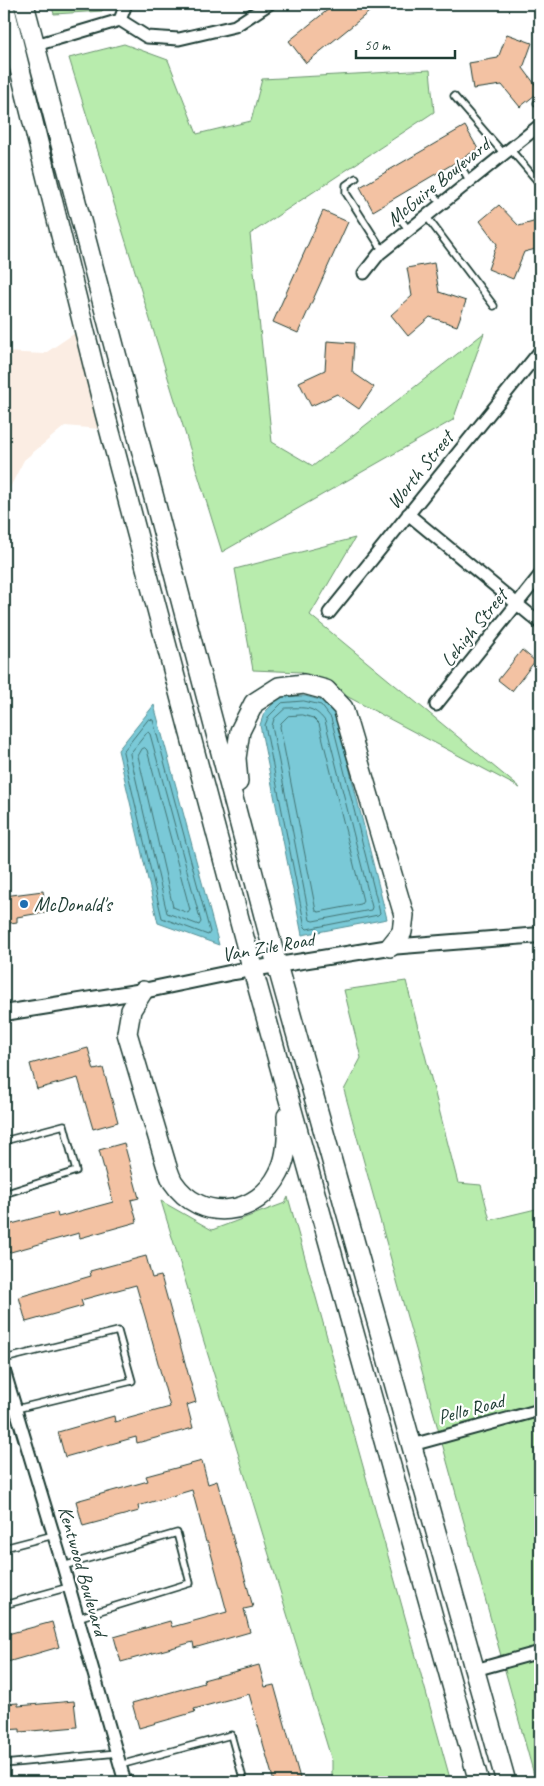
<svg xmlns="http://www.w3.org/2000/svg" width="544" height="1786" viewBox="0 0 544 1786" font-family="Caveat,sans-serif">
	<rect width="100%" height="100%" fill="#fff"/>
	<filter id="ink" filterUnits="userSpaceOnUse"><feTurbulence type="fractalNoise" baseFrequency=".02" numOctaves="2"/><feDisplacementMap in="SourceGraphic" scale="10" xChannelSelector="R" yChannelSelector="G"/><feConvolveMatrix kernelMatrix="1 2 1 2 8 2 1 2 1" color-interpolation-filters="sRGB"/></filter>
	<g filter="url(#ink)">
		<path fill="#fbede3" d="M75,333L100,429L65,426L24,460L4,499V352L44,354Z"/>
		<path fill="#b8ecad" stroke="#6c9470" d="M51,4H106L102,11L54,14Z
			M124,44L168,60L197,134L251,121L262,79L430,70L434,112L250,234L272,442L313,466L484,333L453,420L222,552L69,58Z
			M355,538L310,615L520,788L301,672L253,670L235,569Z
			M406,981L458,1183L481,1185L490,1220L540,1208V1782H536L344,1090L361,1058L344,990Z
			M288,1197L451,1782H332V1761L161,1201L212,1230L285,1203Z"/>
		<path fill="#7ac9d7" stroke="#569196" d="M305,696L324,701L336,715L387,919L302,935L260,725L264,713L280,697Z
			M154,705L219,945L158,923L118,750Z"/>
		<g fill="none" stroke-linecap="round" stroke-linejoin="round">
			<path stroke="#437575" stroke-width="1" d="M304,701L321,705L331,718L380,913L378,915L307,929L305,927L265,725L269,716L282,703Z
				M286,708C304,708 313,705 325,721L372,907L371,910L313,921L310,920L272,726L274,719Z
				M303,715L313,718L319,724L363,901L361,904L319,912L316,911L280,727L281,723L288,716Z
				M149,719L153,720L210,932L208,935L162,918L123,752Z
				M148,732L150,734L201,922L199,925L167,913L130,754Z
				M145,748L147,750L190,910L188,913L173,907L138,756L142,749Z"/>
		</g>
		<path fill="#f3c2a3" stroke="#1f3d34" d="M335,4H379L306,63L289,41Z
			M507,34L532,43L523,68L540,91L520,107L502,85L473,89L469,63L498,58Z
			M465,126L478,149L373,211L360,187Z
			M499,205L519,226L540,220V248L524,252L513,279L488,269L497,244L480,221Z
			M323,211L348,222L298,333L273,322Z
			M434,263L439,292L466,301L457,326L430,317L408,336L391,315L412,296L407,268Z
			M327,341L354,343L352,372L374,387L359,409L337,394L311,406L299,382L325,370Z
			M522,650L535,661L512,691L498,680Z
			M43,891L46,912L17,917V922L4,924V896Z
			M88,1048L94,1070L103,1068L118,1122L93,1129L78,1078L37,1089L30,1064Z
			M124,1143L139,1198L131,1200L137,1222L80,1238L79,1233L7,1253L4,1239V1226L57,1212L58,1217L113,1202L99,1150Z
			M146,1256L152,1278L161,1276L196,1402L187,1405L193,1428L137,1443L136,1437L65,1457L58,1432L114,1416L115,1422L170,1407L151,1337L136,1285L81,1300L83,1306L26,1322L19,1297L91,1276L90,1271Z
			M202,1461L208,1484L217,1481L237,1553H238L253,1607L244,1609L250,1632L194,1648L193,1642L121,1662L114,1637L170,1621L172,1627L227,1612L208,1542H206L192,1490L138,1506L139,1511L83,1526L76,1501L148,1481L146,1476Z
			M52,1622L59,1647L4,1663V1635Z
			M259,1665L265,1687L274,1685L301,1782H274L249,1694L194,1709L195,1712L139,1728L132,1703L204,1683L203,1680Z
			M74,1701L77,1727L20,1732V1729L4,1730V1704L18,1703V1706Z"/>
		<g fill="none" stroke-linecap="round" stroke-linejoin="round">
			<g stroke="#1f3d34" stroke-width="9">
				<path id="service" d="M454,96L504,154
					M537,103L540,106
					M510,149L540,184
					M462,168L470,182
					M356,178L346,185V193L383,251
					M431,193L442,204
					M396,214L409,230
					M426,216L494,306
					M4,1141L64,1125L76,1171L4,1194
					M4,1359L118,1331L132,1381L16,1409
					M4,1548L54,1535
					M63,1566L177,1533L190,1583L77,1618
					M4,1605L69,1587
					M4,1764L117,1753
					M120,1765L231,1735L244,1782"/>
			</g>
			<g stroke="#1f3d34" stroke-width="15">
				<path id="minor" d="M120,20L126,4
					M36,45L120,20L147,37L179,39L235,26L269,4
					M364,273L379,254L540,125
					M408,514L540,623
					M329,613L540,351
					M436,705L540,575
					M4,1370L63,1566L125,1782
					M412,1445L540,1410
					M475,1670L540,1652"/>
			</g>
			<g stroke="#1f3d34" stroke-width="18">
				<path id="tertiary" d="M4,1013L143,991L234,972L390,947L540,935"/>
			</g>
			<g stroke="#1f3d34" stroke-width="22">
				<path id="trunk" d="M24,4L277,965L506,1782
					M4,5L105,413L246,945L479,1782
					M238,782L236,758L240,731L254,703L279,687L304,684L326,690L343,708L404,915L402,932L390,947
					M143,991L131,1010L127,1033L166,1164C168,1170 170,1177 173,1182C201,1224 258,1216 279,1173C288,1156 288,1134 287,1116"/>
			</g>
			<use href="#service" stroke="#fff" stroke-width="5.5"/>
			<use href="#minor" stroke="#fff" stroke-width="11"/>
			<use href="#tertiary" stroke="#fff" stroke-width="14"/>
			<use href="#trunk" stroke="#fff" stroke-width="19"/>
		</g>
	</g>
	<circle fill="#1f6fb2" stroke="#fff" stroke-width="2" cx="24" cy="904" r="5"/>
	<g text-anchor="middle" dominant-baseline="central" stroke-width="4.5" stroke-linejoin="round" paint-order="stroke">
		<g font-size="20" fill="#1f3d34" stroke="#fff">
			<text transform="translate(438 182) rotate(-39)">McGuire Boulevard</text>
			<text transform="translate(420 470) rotate(-51)">Worth Street</text>
			<text transform="translate(474 628) rotate(-51)">Lehigh Street</text>
			<text transform="translate(268 947) rotate(-10)">Van Zile Road</text>
			<text transform="translate(471 1409) rotate(-15)">Pello Road</text>
			<text transform="translate(83 1571) rotate(74)">Kentwood Boulevard</text>
		</g>
		<g font-size="20" fill="#1f3d34" stroke="#fff" text-anchor="start">
			<text x="34" y="904">McDonald's</text>
		</g>
	</g>
	<rect width="544" height="1786" fill="none" stroke="#fff" stroke-width="20"/>
	<rect x="10" y="10" width="524" height="1766" fill="none" stroke="#1f3d34" stroke-width="2" filter="url(#ink)"/>
	<path d="M356 50v8h99v-8" fill="none" stroke="#1f3d34" stroke-width="2.5"/>
	<text x="364" y="50" font-size="15" fill="#1f3d34" stroke="#ffffff" stroke-width="4" paint-order="stroke">50 m</text>
</svg>
